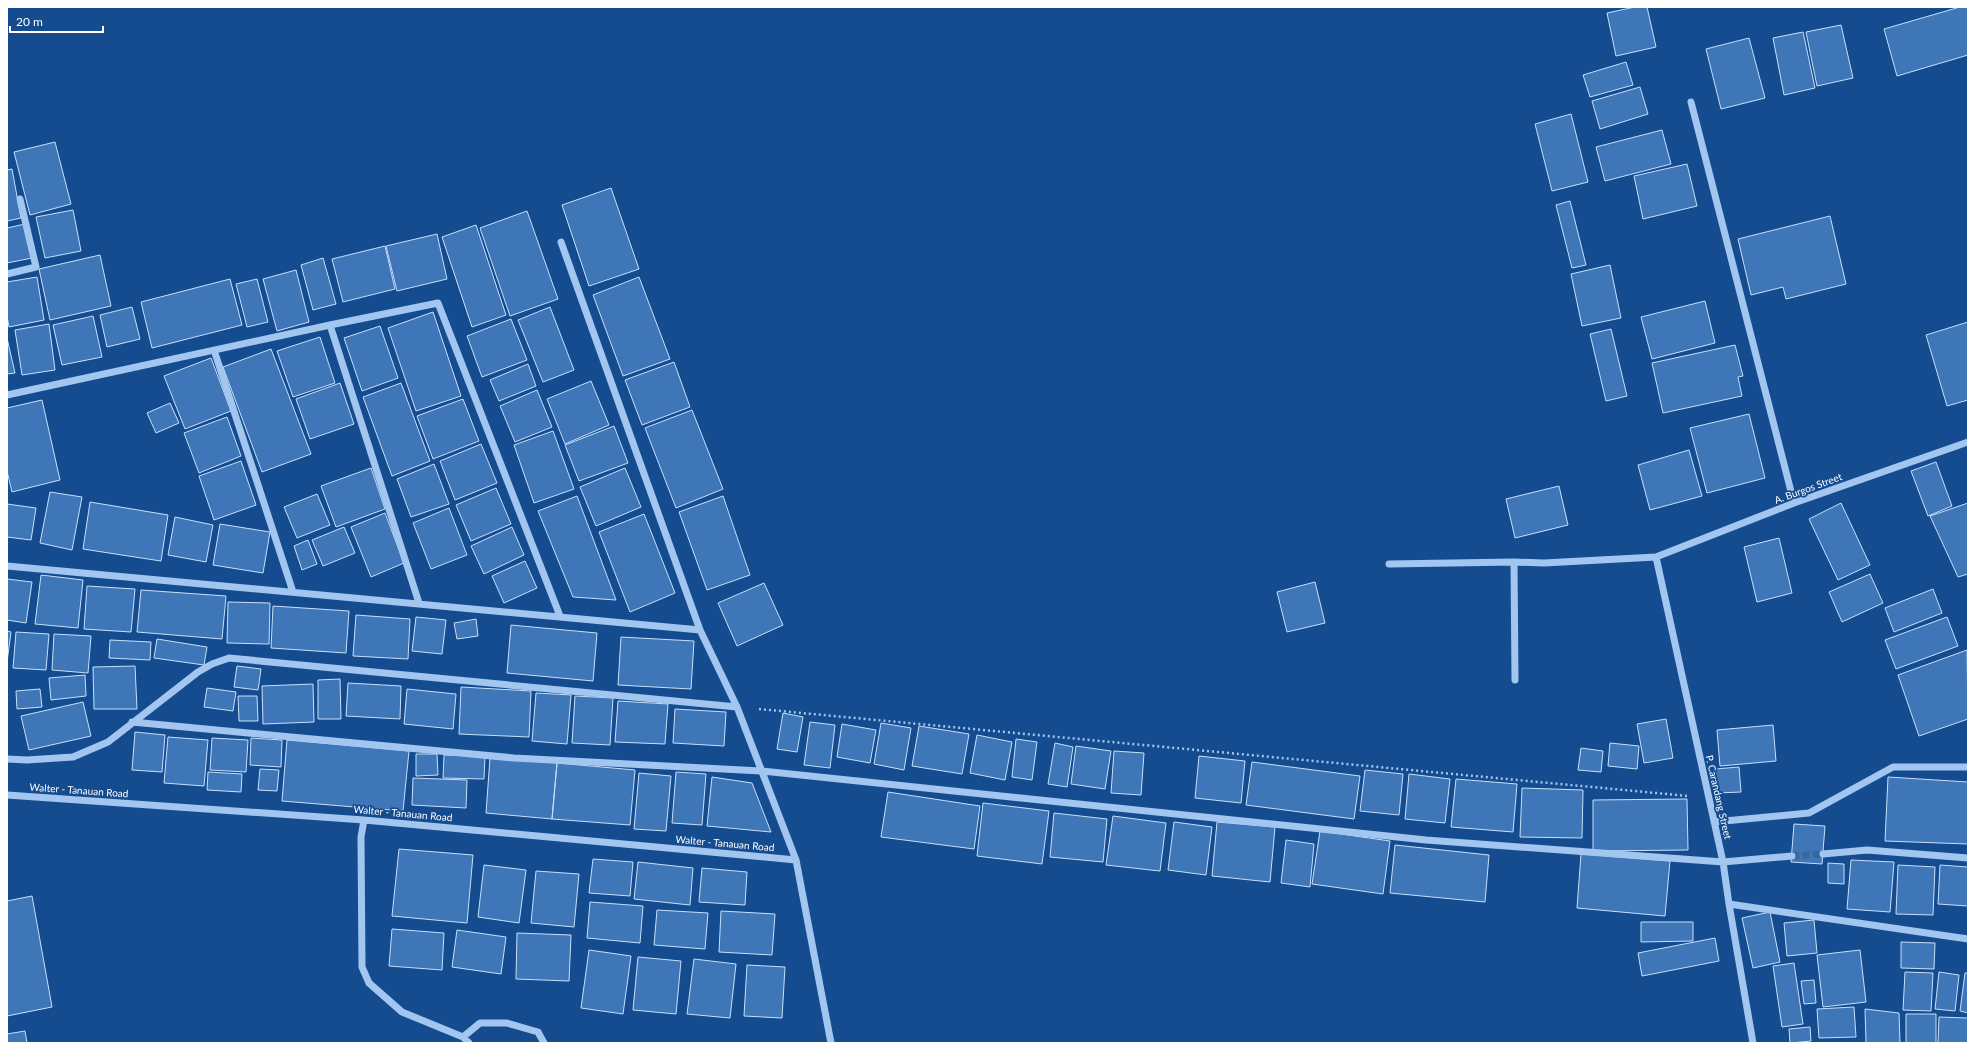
<svg xmlns="http://www.w3.org/2000/svg" width="1975" height="1050" viewBox="0 0 1975 1050" font-family="Lato,sans-serif">
	<rect width="100%" height="100%" fill="#154c8f"/>
	<path fill="#3e76b8" stroke="#c8e0fb" d="M1635,7H1647L1656,47L1616,56L1607,13Z
		M1960,7H1968V55L1897,76L1884,29Z
		M1841,25L1853,78L1817,86L1806,32Z
		M1803,32L1815,88L1784,95L1773,38Z
		M1749,38L1765,98L1721,109L1706,49Z
		M1626,62L1633,85L1590,97L1583,75Z
		M1640,87L1648,114L1600,129L1592,101Z
		M1571,114L1588,182L1552,191L1535,124Z
		M1662,130L1671,164L1605,181L1596,147Z
		M55,142L71,204L30,215L14,152Z
		M1687,164L1697,206L1643,219L1634,176Z
		M12,169L21,218L7,221V170Z
		M611,188L639,269L589,286L562,205Z
		M1570,201L1586,265L1572,268L1556,205Z
		M73,210L81,251L45,258L36,217Z
		M527,211L558,299L510,316L480,228Z
		M1830,216L1846,284L1786,299L1783,287L1751,295L1738,239Z
		M25,224L32,258L7,263V228Z
		M476,225L506,315L472,327L442,237Z
		M437,234L447,279L397,291L386,246Z
		M385,246L395,289L343,302L332,259Z
		M100,255L111,306L50,320L39,269Z
		M323,258L336,304L313,310L301,265Z
		M1610,265L1621,318L1582,326L1571,274Z
		M296,270L309,322L277,331L263,279Z
		M37,277L44,320L9,327L7,316V282Z
		M639,277L670,359L623,376L593,295Z
		M230,279L242,325L152,348L141,302Z
		M257,279L268,322L247,327L236,284Z
		M1705,301L1715,343L1652,359L1641,317Z
		M132,307L140,339L107,347L100,315Z
		M550,307L574,370L543,382L518,320Z
		M433,312L461,396L416,411L388,328Z
		M93,316L102,357L62,365L53,325Z
		M511,319L527,360L482,377L467,336Z
		M1968,322V400L1947,406L1926,335Z
		M49,324L55,370L22,375L15,330Z
		M380,326L398,378L362,391L344,338Z
		M1611,329L1627,396L1606,401L1590,334Z
		M320,337L335,383L293,397L277,351Z
		M7,338L15,373L7,374Z
		M1735,345L1743,376L1738,377L1742,396L1663,413L1652,363Z
		M271,349L311,454L262,472L223,367Z
		M211,358L231,411L185,429L164,376Z
		M674,362L690,407L642,425L625,380Z
		M528,364L536,386L499,401L490,380Z
		M591,381L609,425L565,444L547,399Z
		M340,383L354,424L310,439L296,399Z
		M401,383L430,461L392,476L363,397Z
		M537,390L552,427L515,442L500,406Z
		M463,399L479,441L433,459L417,416Z
		M42,400L60,480L12,492L7,471V408Z
		M170,403L179,423L156,433L147,413Z
		M692,410L723,489L676,508L645,428Z
		M1749,414L1765,478L1707,493L1690,428Z
		M227,417L241,456L199,473L184,433Z
		M614,426L628,463L579,481L565,445Z
		M553,431L574,489L534,503L514,445Z
		M481,444L497,483L455,500L440,461Z
		M1689,450L1702,496L1650,510L1638,465Z
		M241,461L256,505L214,520L199,476Z
		M1936,462L1952,506L1928,516L1911,471Z
		M434,464L449,504L411,517L397,479Z
		M371,468L385,509L336,527L321,486Z
		M625,468L641,507L596,526L580,487Z
		M1559,486L1568,525L1515,538L1506,499Z
		M496,488L511,524L471,541L456,505Z
		M50,492L82,497L72,550L40,543Z
		M317,494L330,525L297,538L284,507Z
		M577,496L616,600L573,597L538,511Z
		M723,496L750,575L707,590L679,512Z
		M90,502L168,515L161,561L83,549Z
		M1841,503L1870,565L1838,580L1809,519Z
		M1968,503V574L1958,577L1930,516Z
		M7,504L36,508L31,540L7,537Z
		M449,508L467,555L431,569L413,523Z
		M385,513L404,563L371,577L351,527Z
		M644,514L675,593L630,612L599,532Z
		M175,517L213,525L206,562L168,555Z
		M220,524L270,532L263,573L213,565Z
		M344,527L355,553L323,566L312,540Z
		M512,527L524,555L484,574L471,546Z
		M1779,538L1792,593L1757,602L1744,547Z
		M308,540L317,564L302,570L294,546Z
		M525,561L537,588L504,603L492,576Z
		M1870,574L1883,603L1842,622L1829,592Z
		M41,575L83,580L78,628L35,624Z
		M7,579L32,582L26,623L7,620Z
		M1315,582L1325,623L1287,632L1277,592Z
		M764,583L783,625L737,646L718,603Z
		M87,586L135,589L131,632L84,629Z
		M1933,589L1942,613L1894,632L1885,608Z
		M141,590L226,596L222,639L137,632Z
		M228,602L270,603L269,644L227,643Z
		M273,606L349,611L346,653L271,648Z
		M356,615L410,619L408,659L353,656Z
		M416,617L446,620L442,654L412,651Z
		M1947,617L1958,646L1896,669L1885,640Z
		M476,619L478,636L457,639L454,623Z
		M511,625L597,633L593,681L507,673Z
		M7,631L11,632L7,662Z
		M16,632L49,634L46,670L13,668Z
		M54,634L91,636L88,673L52,670Z
		M621,637L694,641L691,689L618,685Z
		M157,639L207,647L204,665L154,658Z
		M110,640L151,642L150,660L109,658Z
		M1967,650L1968,719L1919,736L1898,675Z
		M135,666L137,709H94L93,667Z
		M237,666L261,669L258,690L234,687Z
		M85,675L86,696L51,700L49,678Z
		M340,679L341,719H318V680Z
		M348,683L401,686L400,719L346,716Z
		M313,684L314,722L263,724L262,686Z
		M461,687L531,691L529,737L459,734Z
		M207,688L236,692L233,711L204,707Z
		M40,689L42,707L17,709L16,691Z
		M407,689L456,694L453,729L404,724Z
		M536,693L571,695L567,744L532,741Z
		M238,696H257L258,721H239Z
		M575,696L613,698L610,745L572,743Z
		M618,701L668,704L665,744L615,742Z
		M83,702L91,736L29,750L21,716Z
		M675,709L726,712L724,746L673,743Z
		M783,713L803,717L797,752L777,749Z
		M1666,719L1673,758L1644,763L1637,724Z
		M810,722L835,725L830,768L804,765Z
		M881,723L911,728L904,770L874,764Z
		M842,724L876,730L870,763L837,757Z
		M1773,725L1776,761L1720,766L1717,730Z
		M919,726L969,734L962,774L912,766Z
		M135,732L165,735L162,772L132,770Z
		M977,735L1012,742L1005,780L970,773Z
		M168,737L208,740L204,786L164,783Z
		M212,738L248,740L246,772L210,770Z
		M251,738L282,740L281,767L250,765Z
		M1016,739L1037,742L1032,780L1012,777Z
		M287,740L409,751L403,811L282,801Z
		M1055,743L1073,747L1067,787L1048,784Z
		M1610,743L1639,746L1637,769L1608,766Z
		M1076,746L1111,751L1105,789L1071,784Z
		M1581,748L1603,751L1601,772L1578,770Z
		M1114,751L1144,753L1141,795L1111,793Z
		M416,754H437L438,775L416,776Z
		M444,755L485,756L484,779L443,778Z
		M1199,756L1245,761L1241,803L1195,798Z
		M490,758L557,763L552,819L486,813Z
		M1252,762L1360,776L1354,819L1246,805Z
		M557,763L635,770L630,825L552,819Z
		M1739,767L1741,792L1717,793L1715,769Z
		M260,769L279,770L277,791L258,790Z
		M1365,770L1403,774L1399,815L1360,811Z
		M208,772L242,774L241,792L207,790Z
		M676,772L706,774L702,825L672,823Z
		M639,773L671,776L666,831L634,829Z
		M1409,774L1450,779L1445,823L1405,819Z
		M712,777L752,783L771,832L707,826Z
		M1888,777L1968,782V844L1885,841Z
		M413,778L467,780L466,808L412,805Z
		M1456,779L1517,784L1513,832L1451,827Z
		M1522,788L1583,790L1582,838L1520,837Z
		M888,792L980,806L974,849L881,837Z
		M1687,799L1688,850L1593,851V800Z
		M983,803L1049,811L1042,864L977,856Z
		M1054,813L1107,819L1103,862L1050,857Z
		M1113,816L1166,823L1160,871L1106,865Z
		M1174,822L1212,827L1206,875L1168,870Z
		M1217,822L1275,827L1270,882L1212,876Z
		M1794,824L1825,826L1822,864L1791,862Z
		M1320,831L1390,841L1383,894L1312,884Z
		M1286,840L1314,844L1310,887L1281,883Z
		M1395,845L1489,855L1485,902L1390,893Z
		M399,849L473,855L467,923L392,916Z
		M1581,854L1670,861L1665,916L1577,908Z
		M593,859L633,862L630,896L589,893Z
		M1851,860L1894,862L1890,912L1847,909Z
		M638,862L693,868L690,905L634,899Z
		M1828,863L1844,864V884L1828,883Z
		M484,865L526,870L519,923L478,917Z
		M1898,865L1935,867L1933,915L1896,914Z
		M1940,865L1968,867V906L1938,904Z
		M702,868L747,872L745,905L699,902Z
		M536,871L579,874L574,927L531,923Z
		M32,896L52,1007L7,1016V901Z
		M590,902L643,906L640,943L587,938Z
		M657,910L708,913L705,949L654,945Z
		M721,911L775,914L772,955L719,952Z
		M1770,912L1780,962L1753,968L1742,918Z
		M1814,920L1817,953L1787,956L1784,923Z
		M1641,922H1693V941L1641,942Z
		M392,929L444,933L442,970L389,966Z
		M457,930L506,937L501,974L452,967Z
		M517,933L571,935L569,981L516,979Z
		M1715,938L1719,961L1642,976L1638,953Z
		M1901,942L1935,943L1934,969L1901,968Z
		M589,950L631,956L623,1014L581,1008Z
		M1860,950L1866,1002L1823,1007L1817,955Z
		M638,957L681,961L676,1014L633,1010Z
		M694,959L736,964L730,1018L687,1014Z
		M1794,963L1803,1024L1782,1027L1773,966Z
		M747,965L785,967L782,1018L744,1016Z
		M1905,972L1933,973L1931,1011L1903,1010Z
		M1939,972L1959,975L1955,1011L1935,1009Z
		M1965,973H1968V1013L1960,1011Z
		M1814,980L1816,1003L1804,1004L1801,981Z
		M1854,1007L1856,1037L1819,1038L1817,1009Z
		M1865,1009L1899,1013L1900,1043H1866Z
		M1906,1014H1936V1043H1906Z
		M1939,1017L1968,1018V1043H1938Z
		M1810,1027L1811,1041L1790,1043L1789,1029Z
		M25,1031L27,1043H7V1034Z"/>
	<g fill="none" stroke-linecap="round" stroke-linejoin="round">
		<path stroke="#3867a0" stroke-width="7" stroke-dasharray="7 3.5" stroke-linecap="butt" d="M1792,856L1823,854"/>
		<path stroke="#a2c6f0" stroke-width="2.5" stroke-dasharray="2 3" stroke-linecap="butt" d="M759,709L1688,796"/>
		<path stroke="#a2c6f0" stroke-width="7" d="M1691,102L1794,503
			M561,242L700,630L737,707L796,860L831,1043
			M7,274L36,267L20,199
			M330,325L419,603
			M214,350L293,592
			M7,395L330,325L438,303L560,616
			M1656,557L1723,862L1729,904L1753,1043
			M1514,562L1515,680
			M1389,564L1514,562L1544,563L1656,557L1794,503L1968,442
			M7,566L700,630
			M132,722L514,758L761,771L1426,840L1723,862L1792,856
			M7,759L27,760L73,757L108,742L198,672L212,664L229,658L737,707
			M7,795L364,820L796,860
			M364,820L361,837L362,967L369,983L402,1012L463,1037L469,1043
			M1714,822L1809,813L1893,767H1968
			M1823,854L1867,850L1968,858
			M1729,904L1968,939
			M463,1037L480,1023H507L538,1032L544,1043"/>
	</g>
	<g text-anchor="middle" dominant-baseline="central" stroke-width="3.5" stroke-linejoin="round" paint-order="stroke">
		<g font-size="10" fill="#fff" stroke="#154c8f">
			<text transform="translate(1808 488) rotate(-20)">A. Burgos Street</text>
			<text transform="translate(79 790) rotate(4)">Walter - Tanauan Road</text>
			<text transform="translate(1719 797) rotate(77)">P. Carandang Street</text>
			<text transform="translate(403 813) rotate(5)">Walter - Tanauan Road</text>
			<text transform="translate(725 843) rotate(5)">Walter - Tanauan Road</text>
		</g>
	</g>
	<rect width="1975" height="1050" fill="none" stroke="#ffffff" stroke-width="16"/>
	<path d="M10 26v6h93v-6" fill="none" stroke="#ffffff" stroke-width="2"/>
	<text x="16" y="26" font-size="12" fill="#ffffff" stroke="#154c8f" stroke-width="3" paint-order="stroke">20 m</text>
</svg>
